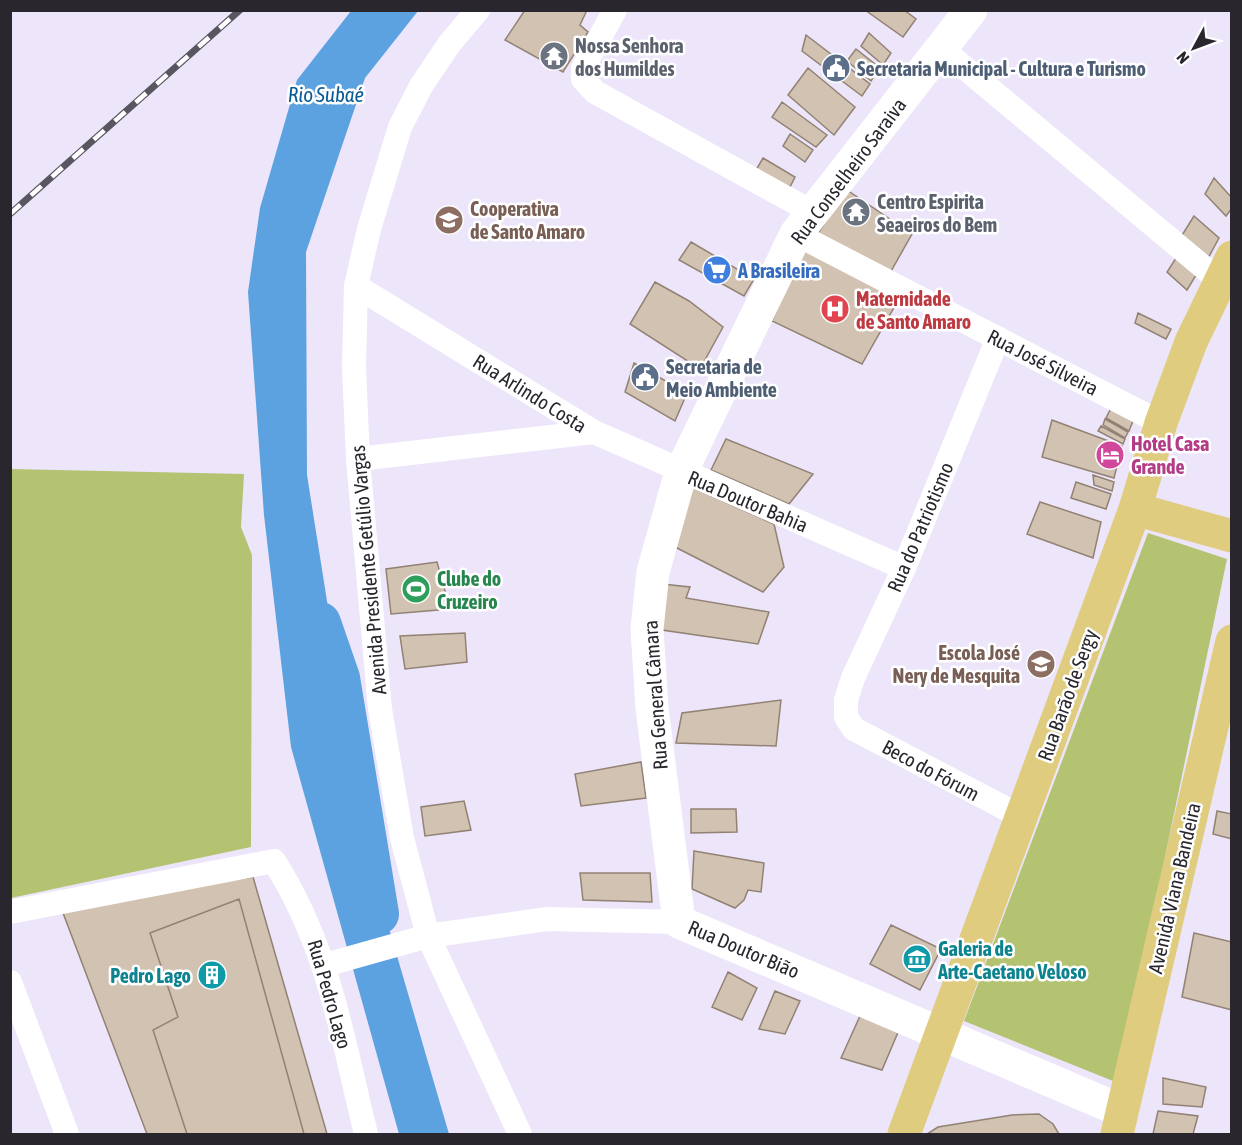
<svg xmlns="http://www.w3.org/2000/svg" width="1242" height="1145" viewBox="0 0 1242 1145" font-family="'Asap Condensed',sans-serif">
	<rect width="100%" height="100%" fill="#ede5fa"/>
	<path fill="#b3c372" d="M11,469L244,474L241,527L252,555L251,847L11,898Z
		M1148,533L1227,559L1118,1083L964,1021Z"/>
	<path fill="#5ca1e0" d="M351,11H418L365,78L306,252L307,475L367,853L449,1134H399L291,747L264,515L248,292L260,208L297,80Z"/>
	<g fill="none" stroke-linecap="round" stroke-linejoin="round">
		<path stroke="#5ca1e0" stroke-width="42" d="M320,623L339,678L378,914"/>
	</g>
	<path fill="#d2c2b2" stroke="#918274" stroke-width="1.5" d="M525,10H587L580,25L588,32L563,72L505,40Z
		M865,10H904L916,19L903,37Z
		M869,33L891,53L883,65L861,46Z
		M806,35L870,84L862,96L802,51Z
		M856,49L880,68L871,81L847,61Z
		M808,68L855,107L834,135L788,95Z
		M782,102L827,135L816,147L772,117Z
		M790,134L813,150L805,162L783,146Z
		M763,158L795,177L790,187L756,170Z
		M1214,178L1232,198V208L1226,216L1205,194Z
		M847,190L912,234L890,273L816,236Z
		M1194,216L1219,238L1206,262L1179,240Z
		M691,242L754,279L744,296L679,260Z
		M804,245L900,297L862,364L772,321Z
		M1178,255L1198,272L1187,290L1167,272Z
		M655,282L689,301L723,327L700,369L630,324Z
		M1138,313L1171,329L1166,339L1135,323Z
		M634,363L687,393L675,421L625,392Z
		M1111,408L1133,421L1129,431L1106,418Z
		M1105,419L1128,432L1125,438L1103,425Z
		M1052,420L1122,446L1114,478L1042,457Z
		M1101,426L1125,439L1123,444L1098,431Z
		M726,439L813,474L789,504L711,470Z
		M1093,475L1114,482L1112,491L1094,485Z
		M1076,482L1111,494L1106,509L1071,498Z
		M687,485L774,524L784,567L763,592L675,547Z
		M1040,502L1101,522L1093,558L1027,534Z
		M437,562L450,609L391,614L386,569Z
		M662,584L690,587L686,598L769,612L758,644L662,630Z
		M465,633L467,662L405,669L400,636Z
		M781,700L776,746L676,743L682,713Z
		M641,762L646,798L581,806L575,774Z
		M464,801L471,830L425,836L421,807Z
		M691,809H736L737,832L691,833Z
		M1217,811L1232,814V839L1213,834Z
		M694,851L764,863L761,892L748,890L744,900L735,908L692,889Z
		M580,873H650L652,902L583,900Z
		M253,877L327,1134H147L60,905Z
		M239,899L304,1134H187L153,1030L178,1017L150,933Z
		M891,925L941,949L920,990L870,964Z
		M1194,933L1232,942V1010L1182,997Z
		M728,972L757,988L742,1020L712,1007Z
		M775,991L800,1001L785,1034L759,1029Z
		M860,1016L899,1030L882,1070L841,1058Z
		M1163,1078L1206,1087L1202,1107L1163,1104Z
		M1158,1111L1198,1116L1193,1134H1153Z
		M1039,1114L1053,1124L1059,1134H927L938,1127L1012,1115Z"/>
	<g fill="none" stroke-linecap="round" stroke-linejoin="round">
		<path stroke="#fff" stroke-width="24" d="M478,10L450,43L421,86L400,127L369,229L356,286L354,367L358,459L380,709L402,838L428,936L520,1134
			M615,10L583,68V79L595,92L812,212
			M941,48L1220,281
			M796,234L1161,423
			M356,286L594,432L904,568
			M998,338L904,568L853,678L846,700V717L854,729L1022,817
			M358,459L594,432
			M10,912L274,861C329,948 342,1036 366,1134
			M325,965L428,936L547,919L679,922
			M10,982L67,1134"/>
		<path stroke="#fff" stroke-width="33" d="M971,10L796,234L681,472L653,572L647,629L652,708L679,922L1122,1111"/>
		<path stroke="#dfcc7f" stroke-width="33" d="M1135,509L1232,536
			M904,1134L1135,509L1161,423L1191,342L1232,257
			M1117,1134L1232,641"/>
		<g stroke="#5a5661" stroke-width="7">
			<path id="rail" d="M10,214L240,10"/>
		</g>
		<use href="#rail" stroke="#fff" stroke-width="4.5" stroke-dasharray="14" stroke-linecap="butt"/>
	</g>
	<defs>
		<g id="temple-disc" transform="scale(1.5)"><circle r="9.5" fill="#6b7280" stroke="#fff"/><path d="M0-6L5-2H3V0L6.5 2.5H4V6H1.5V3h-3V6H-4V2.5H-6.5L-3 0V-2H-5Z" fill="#fff"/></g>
		<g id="civic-disc" transform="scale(1.5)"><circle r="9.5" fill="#5c6f8a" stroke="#fff"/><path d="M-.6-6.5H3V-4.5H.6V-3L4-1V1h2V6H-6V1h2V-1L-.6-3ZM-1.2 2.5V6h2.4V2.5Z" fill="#fff"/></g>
		<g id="school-disc" transform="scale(1.5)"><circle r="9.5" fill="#8d6e63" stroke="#fff"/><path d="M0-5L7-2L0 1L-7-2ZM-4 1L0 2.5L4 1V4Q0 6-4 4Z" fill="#fff"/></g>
		<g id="supermarket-disc" transform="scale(1.5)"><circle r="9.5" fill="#3f7fe0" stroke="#fff"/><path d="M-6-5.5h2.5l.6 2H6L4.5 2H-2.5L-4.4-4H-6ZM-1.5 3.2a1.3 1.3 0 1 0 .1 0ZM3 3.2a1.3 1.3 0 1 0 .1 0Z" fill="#fff"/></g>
		<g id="hospital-disc" transform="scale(1.5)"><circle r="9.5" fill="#e0444e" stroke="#fff"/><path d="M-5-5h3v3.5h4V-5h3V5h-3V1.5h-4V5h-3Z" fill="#fff"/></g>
		<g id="hotel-disc" transform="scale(1.5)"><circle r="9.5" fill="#d1479c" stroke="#fff"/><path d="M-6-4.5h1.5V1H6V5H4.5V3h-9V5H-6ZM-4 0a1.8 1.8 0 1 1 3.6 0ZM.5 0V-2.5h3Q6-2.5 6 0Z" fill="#fff"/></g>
		<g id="stadium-disc" transform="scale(1.5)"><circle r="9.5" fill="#2e9e5b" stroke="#fff"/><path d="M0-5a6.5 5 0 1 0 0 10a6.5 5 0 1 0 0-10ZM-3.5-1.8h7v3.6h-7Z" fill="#fff"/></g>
		<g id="museum-disc" transform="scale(1.5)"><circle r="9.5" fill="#0f9aa8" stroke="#fff"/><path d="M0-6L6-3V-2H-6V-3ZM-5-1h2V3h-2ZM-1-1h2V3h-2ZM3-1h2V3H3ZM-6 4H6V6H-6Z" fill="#fff"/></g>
		<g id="building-disc" transform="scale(1.5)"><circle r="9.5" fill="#0f9aa8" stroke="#fff"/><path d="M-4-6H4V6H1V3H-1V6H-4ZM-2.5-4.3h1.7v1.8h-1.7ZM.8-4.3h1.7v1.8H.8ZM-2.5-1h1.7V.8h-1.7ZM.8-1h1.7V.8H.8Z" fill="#fff"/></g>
	</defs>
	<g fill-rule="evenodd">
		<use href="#temple-disc" x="554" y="56"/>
		<use href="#civic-disc" x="836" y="68"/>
		<use href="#temple-disc" x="856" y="212"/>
		<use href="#school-disc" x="449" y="220"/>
		<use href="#supermarket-disc" x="717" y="270"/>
		<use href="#hospital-disc" x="835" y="309"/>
		<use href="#civic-disc" x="645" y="377"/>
		<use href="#hotel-disc" x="1110" y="455"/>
		<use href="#stadium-disc" x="416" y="589"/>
		<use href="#school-disc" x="1041" y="664"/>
		<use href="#museum-disc" x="917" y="959"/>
		<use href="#building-disc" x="212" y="975"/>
	</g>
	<g text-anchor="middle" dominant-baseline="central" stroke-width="5" stroke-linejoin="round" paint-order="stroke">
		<g font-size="20" font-weight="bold" fill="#5b616d" stroke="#fff" text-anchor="start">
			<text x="575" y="45">Nossa Senhora<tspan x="575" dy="23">dos Humildes</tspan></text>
			<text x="877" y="201">Centro Espirita<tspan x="877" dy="23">Seaeiros do Bem</tspan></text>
		</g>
		<g font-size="20" font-weight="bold" fill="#4e5e75" stroke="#fff" text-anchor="start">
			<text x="857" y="68">Secretaria Municipal - Cultura e Turismo</text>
			<text x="666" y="366">Secretaria de<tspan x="666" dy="23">Meio Ambiente</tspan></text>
		</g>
		<g font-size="20" fill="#29262e" stroke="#fff">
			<text transform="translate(848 171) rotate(-53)">Rua Conselheiro Saraiva</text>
			<text transform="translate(1043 362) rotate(27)">Rua José Silveira</text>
			<text transform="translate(530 393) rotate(32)">Rua Arlindo Costa</text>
			<text transform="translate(748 501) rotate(23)">Rua Doutor Bahia</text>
			<text transform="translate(920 527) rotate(-67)">Rua do Patriotismo</text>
			<text transform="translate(368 570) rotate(-95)">Avenida Presidente Getúlio Vargas</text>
			<text transform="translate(655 695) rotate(-94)">Rua General Câmara</text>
			<text transform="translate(1067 695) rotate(-70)">Rua Barão de Sergy</text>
			<text transform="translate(931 770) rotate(28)">Beco do Fórum</text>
			<text transform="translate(1174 888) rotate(-77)">Avenida Viana Bandeira</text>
			<text transform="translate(744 949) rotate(23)">Rua Doutor Bião</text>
			<text transform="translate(330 994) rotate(74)">Rua Pedro Lago</text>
		</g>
		<g font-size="20" font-weight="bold" fill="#785e54" stroke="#fff" text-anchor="start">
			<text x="470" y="208">Cooperativa<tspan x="470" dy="23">de Santo Amaro</tspan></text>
			<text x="1020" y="652" text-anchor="end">Escola José<tspan x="1020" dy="23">Nery de Mesquita</tspan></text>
		</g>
		<g font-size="20" font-weight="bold" fill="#366cbe" stroke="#fff" text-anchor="start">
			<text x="738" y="270">A Brasileira</text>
		</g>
		<g font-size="20" font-weight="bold" fill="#be3a42" stroke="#fff" text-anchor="start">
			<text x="856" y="298">Maternidade<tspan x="856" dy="23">de Santo Amaro</tspan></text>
		</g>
		<g font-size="20" font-weight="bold" fill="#b23c85" stroke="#fff" text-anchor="start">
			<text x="1131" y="443">Hotel Casa<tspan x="1131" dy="23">Grande</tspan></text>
		</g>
		<g font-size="20" font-weight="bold" fill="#27864d" stroke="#fff" text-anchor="start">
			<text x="437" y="578">Clube do<tspan x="437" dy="23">Cruzeiro</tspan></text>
		</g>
		<g font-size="20" font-weight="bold" fill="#0d838f" stroke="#fff" text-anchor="start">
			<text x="938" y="948">Galeria de<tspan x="938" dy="23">Arte-Caetano Veloso</tspan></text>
			<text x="191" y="975" text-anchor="end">Pedro Lago</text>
		</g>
		<g font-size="21" font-style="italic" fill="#095a95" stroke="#fff">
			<text x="326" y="94">Rio Subaé</text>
		</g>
	</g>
	<rect width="1242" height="1145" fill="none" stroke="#29262e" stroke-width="24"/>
	<g transform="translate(1194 48) rotate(229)" stroke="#ffffff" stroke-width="4.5" paint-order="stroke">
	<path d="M0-4.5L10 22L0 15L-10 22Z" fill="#29262e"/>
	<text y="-9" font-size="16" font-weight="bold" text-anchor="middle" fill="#29262e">N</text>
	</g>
</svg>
